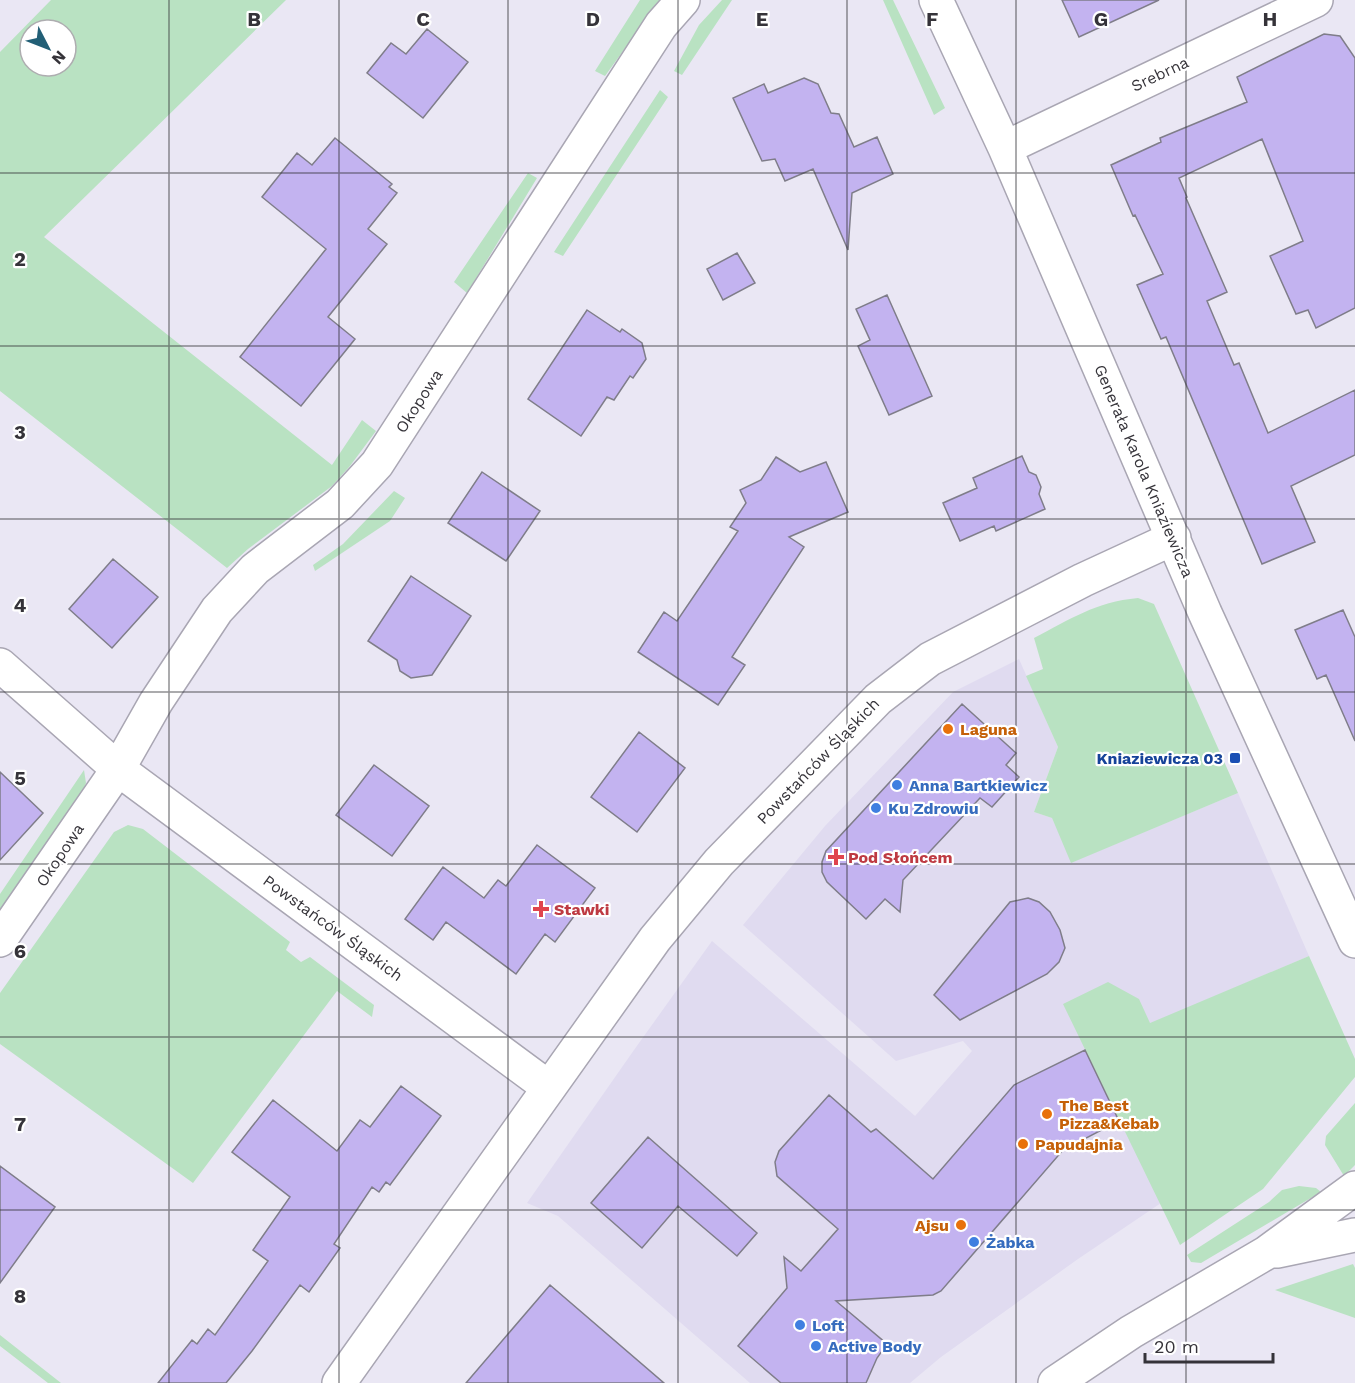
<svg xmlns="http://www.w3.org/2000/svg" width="1355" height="1383" viewBox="0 0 1355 1383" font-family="'Work Sans',sans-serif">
	<rect width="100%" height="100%" fill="#eae7f4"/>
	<path fill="#e0dbf0" d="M1019,659L1058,747L1034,812L1052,818L1072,862L1238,793L1309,956L1150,1024L1064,1004L1161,1203L1078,1259L941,1357L910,1383H750L558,1216L527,1203L634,1050L712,941L936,1134L915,1116L972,1051L963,1041L896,1061L743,925L825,826L953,692Z"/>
	<path fill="#b9e2c2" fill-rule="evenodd" d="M51,0H286L44,237L332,465L362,420L376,431L350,466L332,486L248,549L227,568L0,391V52ZM30,30H66V66H30Z
		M640,0H660L605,76L595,71Z
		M722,0H732L682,75L674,71L699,25Z
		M883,0H893L945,108L934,115Z
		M660,90L668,97L563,256L554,252Z
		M528,173L537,178L467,293L454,282Z
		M394,491L405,498L390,521L315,571L313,565L343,544Z
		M1138,598L1154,604L1238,793L1071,863L1052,818L1034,812L1058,747L1026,676L1043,669L1034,638C1071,619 1095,602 1138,598Z
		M84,770L86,783L81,795L0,910V894Z
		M128,825L143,829L290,942L286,950L301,962L310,957L374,1005L372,1017L337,991L193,1183L0,1044V993L114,832Z
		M1309,956L1355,1059V1077L1263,1189L1180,1245L1063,1004L1108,982L1139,999L1150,1023Z
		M1355,1103V1165L1344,1176L1325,1145L1326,1136Z
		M1299,1186L1316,1188L1321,1192L1201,1263L1191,1262L1187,1255L1269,1202L1282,1190Z
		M1353,1264L1355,1268V1318L1275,1290Z
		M0,1335L61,1383H48L0,1346Z"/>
	<path fill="#c3b3f0" stroke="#7f7d89" stroke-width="1.5" d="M1062,0H1159L1079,37Z
		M427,29L468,62L423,118L367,73L391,43L406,54Z
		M1324,34L1340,36L1355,58V308L1316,328L1308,310L1296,314L1270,256L1303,241L1262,139L1179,178L1187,197L1186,198L1227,292L1207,301L1234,365L1239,363L1268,433L1355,390V455L1291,486L1315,542L1262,564L1166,337L1161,339L1137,285L1163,274L1135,215L1133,216L1111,165L1161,142L1160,138L1247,102L1237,77Z
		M804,78L818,84L831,113L839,114L854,147L877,137L893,174L852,193L848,250L813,169L785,181L775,159L762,161L733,98L764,84L768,93Z
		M335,138L392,184L389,187L397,193L368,229L387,244L328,317L355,339L301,406L240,357L326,249L262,197L297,153L312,165Z
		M737,253L755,283L723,300L707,269Z
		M887,295L932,396L889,415L858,346L870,340L856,309Z
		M587,310L620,332L622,329L642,343L646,359L633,378L630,376L614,400L607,397L581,436L528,399Z
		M1022,456L1029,472L1036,475L1041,487L1039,494L1045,509L996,531L994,526L960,541L943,503L977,488L973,478Z
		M776,457L800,472L826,462L848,512L789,537L804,547L732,657L745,665L718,705L638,652L664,612L677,621L738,531L730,527L746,503L740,490L761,480Z
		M482,472L540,511L506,561L448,523Z
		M113,559L158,597L112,648L69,609Z
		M411,576L471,616L432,675L411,678L400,671L397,660L368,641Z
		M1343,610L1355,637V741L1326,675L1317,679L1295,630Z
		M962,704L1016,753L1006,765L1019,777L992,807L980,798L903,880L900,912L885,899L866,919L827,882L822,872V862L826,851Z
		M639,732L685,768L637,832L591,797Z
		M374,765L429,806L392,856L336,815Z
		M0,772L43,813L0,860Z
		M537,845L595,888L555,942L545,934L516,974L446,922L433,940L405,919L443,867L484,898L498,880L506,886Z
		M1028,898L1039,902L1050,912L1060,930L1065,948L1059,962L1047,974L960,1020L934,995L1010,902Z
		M1085,1050L1119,1121L1063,1150L941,1291L933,1295L836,1301L887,1344L877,1358L866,1383H781L738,1346L787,1288L784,1257L801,1271L838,1229L777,1176L775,1162L779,1151L829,1095L871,1132L876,1129L933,1179L1014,1085Z
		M401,1086L441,1116L390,1185L386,1182L379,1192L372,1187L334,1244L340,1248L309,1292L300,1285L252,1351L226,1383H158L192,1340L197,1344L208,1329L215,1335L268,1261L253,1250L290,1197L232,1152L273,1100L337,1151L360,1120L370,1127Z
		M648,1137L757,1233L737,1256L678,1206L642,1248L591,1203Z
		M0,1166L55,1207L0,1283Z
		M550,1285L664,1383H466Z"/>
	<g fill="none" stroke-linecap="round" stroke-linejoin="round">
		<g stroke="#a9a6b3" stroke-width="36">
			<path id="street" d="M936,0L1005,148L1205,613L1355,941
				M1005,148L1316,0
				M0,665L118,769L548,1087
				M0,940L118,769L156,702L217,610L255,569L340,504L377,464L661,25L683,0
				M339,1383L655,939L719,862L878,699L930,659L1083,580L1174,538"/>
		</g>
		<g stroke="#a9a6b3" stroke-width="36">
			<path id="secondary" d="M1277,1251L1355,1235
				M1055,1383L1131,1332L1266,1253L1355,1188"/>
		</g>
		<use href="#street" stroke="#fff" stroke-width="33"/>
		<use href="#secondary" stroke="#fff" stroke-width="33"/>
	</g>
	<path fill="none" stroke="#353339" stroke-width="1.5" stroke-opacity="0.55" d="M169,0V1383M339,0V1383M508,0V1383M678,0V1383M847,0V1383M1016,0V1383M1186,0V1383M0,173H1355M0,346H1355M0,519H1355M0,692H1355M0,864H1355M0,1037H1355M0,1210H1355"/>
	<g fill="#e8710a" stroke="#fff" stroke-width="2">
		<circle cx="948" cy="729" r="6"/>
		<circle cx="1047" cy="1114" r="6"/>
		<circle cx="1023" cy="1144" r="6"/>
		<circle cx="961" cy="1225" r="6"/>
	</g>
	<rect fill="#1a4fb4" stroke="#fff" stroke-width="2" x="1229" y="752" width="12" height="12" rx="3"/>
	<g fill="#3f7fe0" stroke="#fff" stroke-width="2">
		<circle cx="897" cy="785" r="6"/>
		<circle cx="876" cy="808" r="6"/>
		<circle cx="974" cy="1242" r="6"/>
		<circle cx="800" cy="1325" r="6"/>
		<circle cx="816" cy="1346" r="6"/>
	</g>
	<g fill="#e0444e" stroke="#fff" stroke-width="2">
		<path d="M833 848h6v6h6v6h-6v6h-6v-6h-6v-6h6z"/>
		<path d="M538 900h6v6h6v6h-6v6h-6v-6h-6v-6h6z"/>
	</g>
	<g text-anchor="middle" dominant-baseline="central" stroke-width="4.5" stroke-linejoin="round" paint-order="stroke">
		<g font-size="16" fill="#353339" stroke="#fff">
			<text transform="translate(1160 74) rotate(-25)">Srebrna</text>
			<text transform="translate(419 401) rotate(-57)">Okopowa</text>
			<text transform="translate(1144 471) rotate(67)">Generała Karola Kniaziewicza</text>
			<text transform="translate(818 761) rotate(-46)">Powstańców Śląskich</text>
			<text transform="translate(60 855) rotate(-56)">Okopowa</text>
			<text transform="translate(333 928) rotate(36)">Powstańców Śląskich</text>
		</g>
		<g font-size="16" font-weight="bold" fill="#c56008" stroke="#fff" text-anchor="start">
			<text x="960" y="729">Laguna</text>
			<text x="1059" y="1105">The Best<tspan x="1059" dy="18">Pizza&amp;Kebab</tspan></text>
			<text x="1035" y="1144">Papudajnia</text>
			<text x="949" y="1225" text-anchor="end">Ajsu</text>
		</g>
		<g font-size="16" font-weight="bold" fill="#164399" stroke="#fff" text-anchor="end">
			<text x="1223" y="758">Kniaziewicza 03</text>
		</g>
		<g font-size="16" font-weight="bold" fill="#366cbe" stroke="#fff" text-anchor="start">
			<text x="909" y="785">Anna Bartkiewicz</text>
			<text x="888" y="808">Ku Zdrowiu</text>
			<text x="986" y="1242">Żabka</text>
			<text x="812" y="1325">Loft</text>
			<text x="828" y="1346">Active Body</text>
		</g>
		<g font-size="16" font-weight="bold" fill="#be3a42" stroke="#fff" text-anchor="start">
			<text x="848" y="857">Pod Słońcem</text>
			<text x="554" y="909">Stawki</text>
		</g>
	</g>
	<g font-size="20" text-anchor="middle" font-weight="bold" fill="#353339" stroke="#fff" stroke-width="4.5" stroke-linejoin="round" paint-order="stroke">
		<text x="254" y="26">B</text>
		<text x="423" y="26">C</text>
		<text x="593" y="26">D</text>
		<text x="762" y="26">E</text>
		<text x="932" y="26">F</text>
		<text x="1101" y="26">G</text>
		<text x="1270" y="26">H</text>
		<text x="20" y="266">2</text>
		<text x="20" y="439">3</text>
		<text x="20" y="612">4</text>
		<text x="20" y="785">5</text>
		<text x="20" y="958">6</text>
		<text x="20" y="1131">7</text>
		<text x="20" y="1303">8</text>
	</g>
	<g transform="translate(48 48) rotate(132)"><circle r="28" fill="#ffffff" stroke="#aeadb0" stroke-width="1.5"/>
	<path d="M0-4.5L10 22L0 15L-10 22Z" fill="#225f76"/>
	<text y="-9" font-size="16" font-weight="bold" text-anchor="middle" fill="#353339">N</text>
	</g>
	<path d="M1145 1353v9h128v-9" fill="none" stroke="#353339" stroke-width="3"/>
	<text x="1154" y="1353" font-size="18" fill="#353339" stroke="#ffffff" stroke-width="4.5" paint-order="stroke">20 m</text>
</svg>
